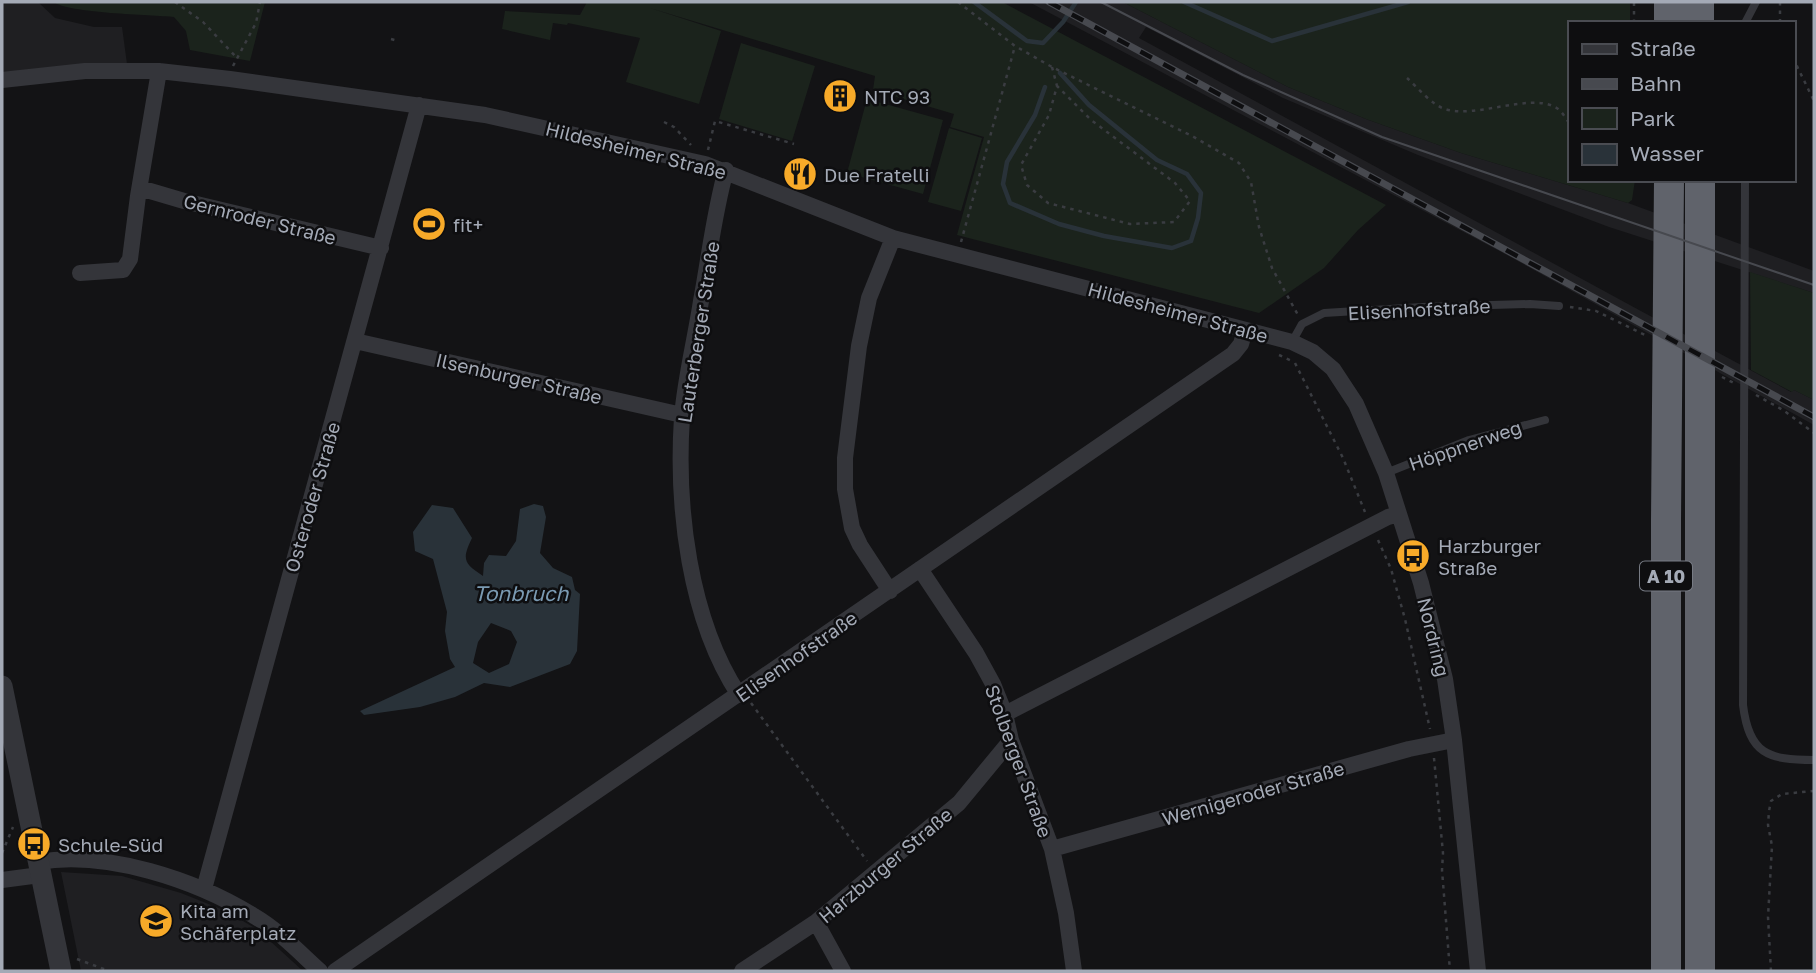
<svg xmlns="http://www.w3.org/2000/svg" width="1816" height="973" viewBox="0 0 1816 973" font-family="'Golos Text',sans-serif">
	<rect width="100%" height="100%" fill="#131315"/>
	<path fill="#1f1f22" d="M2,2H38L55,18L94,27H122L127,64L2,74Z
		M1029,2H1123L1288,87L1366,119L1461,153L1628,203L1814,271V293L1609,227L1418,155L1283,98L1146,27L1139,38L1639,310L1791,392L1794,390L1814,400V425L1507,255Z
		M61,872L122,876L181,893L226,911L258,930L303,971H81Z"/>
	<path fill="#1b231c" d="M54,2H265L250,61L190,50L186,31L174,17C153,15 66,13 54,2Z
		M587,2H1002L1386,205L1358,230L1324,268L1259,313L957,235L984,137L950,127L954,114L873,90L875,76L650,8L721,31L699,104L626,82L640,38L568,23L567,25L553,23L550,40L502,29L505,11L580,15Z
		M1123,2H1630V23H1569V180H1635L1632,200L1628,203L1461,153L1366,119L1288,87Z
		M741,43L815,66L792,141L719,119Z
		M867,99L943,120L923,194L847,173Z
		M949,128L982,138L961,211L928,202Z
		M1750,272L1814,293V400L1794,390L1792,392L1751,370Z"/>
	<path fill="#293239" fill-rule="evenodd" d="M534,504L543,506L546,517L540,553L553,568L572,577L575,590L580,594L577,651L570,664L510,687L484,683L455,697L420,707L364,715L360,711L455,667L450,659L445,631L447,612L433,559L415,551L413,532L432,505L453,508L472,538C462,559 463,563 483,576L484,563L489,555L506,556L516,541L520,509ZM491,623L511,631L517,642L509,664L489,673L473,663L478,642Z"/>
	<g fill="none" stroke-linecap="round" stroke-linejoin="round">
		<path stroke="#293239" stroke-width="4.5" d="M974,2L1027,41L1043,43L1063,22L1076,2
			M1184,2L1272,41L1408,2
			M1045,87L1035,115L1007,162L1003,184L1010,203L1059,224L1104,236L1172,248L1191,241L1198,218L1201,193L1187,174L1157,160L1089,105L1060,73"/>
		<path stroke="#3a3c41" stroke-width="2.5" stroke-dasharray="3.5 5" stroke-linecap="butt" d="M175,2L203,22L237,58
			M958,2L1015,46L1052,67L1192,136L1239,163L1251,182L1259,227L1272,268L1298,315
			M1780,2V23
			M1634,23V2
			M391,39L398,41
			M1793,58L1814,101
			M233,66L256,23L260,2
			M1052,67L1057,86L1049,115L1021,165L1027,185L1048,203L1130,224L1174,222L1190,201L1175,183L1091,120L1057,86
			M1407,78C1418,88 1432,105 1445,109C1475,119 1528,93 1555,107C1561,110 1565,117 1569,123
			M664,122L674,127L691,145
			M708,150L715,121L794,144
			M961,242L1015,46
			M1570,307L1596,311L1645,335
			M1279,355L1294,362
			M1295,363L1343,458L1365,512
			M1722,377L1734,383
			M1756,395L1783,410L1814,433
			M1378,540L1391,569L1405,619L1430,729
			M751,703L867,861
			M1434,758L1443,853L1442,870L1450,971
			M2,853L13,827
			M77,959L109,971
			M1771,971L1768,917L1772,846L1768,825L1769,811L1771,801L1782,794L1814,791"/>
		<path stroke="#34353a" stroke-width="8" d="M1745,23L1756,2
			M1745,180L1743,705C1749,754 1768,760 1814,760
			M1292,342L1302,324L1324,313L1422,307L1530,304L1559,306
			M1386,473L1469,440L1545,420"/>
		<path stroke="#34353a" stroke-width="16" d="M2,80L85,71H159L230,79L485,115L705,164L893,238L1292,342L1313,352L1333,369L1356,404L1386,473L1421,583L1445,679L1454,740L1478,971
			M726,170C714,213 709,258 701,301C695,340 685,379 682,417C676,507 689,619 739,695
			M140,188L184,201L381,248
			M80,273L123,270L130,259L138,196L159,71
			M355,341L682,415
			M920,569L976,653L993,684L1005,714L1011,740L1052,849L1066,913L1074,971
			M890,591L860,545L852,528L845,489V458L859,346L869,298L893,238
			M1005,714L1388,517L1399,514
			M1052,849L1409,749L1454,740
			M38,862C106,850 196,880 254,916C278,930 299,952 320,971
			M2,880L40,875
			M204,889L419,105
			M816,922L843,971
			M335,971L1233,354L1241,344L1245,330
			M742,971L816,922L959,803L1011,740"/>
		<path stroke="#34353a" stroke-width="21" d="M2,686L61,971"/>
		<path stroke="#60636b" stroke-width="30" d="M1699,2V23
			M1669,23V2
			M1666,971V520L1669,180
			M1700,971V180"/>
		<path stroke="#47494f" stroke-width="2" d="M1101,2L1243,75L1382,137L1814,285"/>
		<g stroke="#47494f" stroke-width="7">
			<path id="rail" d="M1049,2L1814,417"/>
		</g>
		<use href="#rail" stroke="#0e0e10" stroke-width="4.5" stroke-dasharray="13" stroke-linecap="butt"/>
	</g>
	<defs>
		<g id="building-disc" transform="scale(1.75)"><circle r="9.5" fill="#f7aa29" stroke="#0e0e10"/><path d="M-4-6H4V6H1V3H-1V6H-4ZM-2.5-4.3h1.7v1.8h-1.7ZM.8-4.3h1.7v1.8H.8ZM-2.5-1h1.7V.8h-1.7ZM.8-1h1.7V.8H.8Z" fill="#111"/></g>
		<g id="restaurant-disc" transform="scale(1.75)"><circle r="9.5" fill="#f7aa29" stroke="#0e0e10"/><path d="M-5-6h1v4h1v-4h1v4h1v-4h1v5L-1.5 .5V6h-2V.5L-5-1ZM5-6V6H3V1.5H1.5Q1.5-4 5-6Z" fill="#111"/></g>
		<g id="stadium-disc" transform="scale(1.75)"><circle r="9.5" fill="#f7aa29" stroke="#0e0e10"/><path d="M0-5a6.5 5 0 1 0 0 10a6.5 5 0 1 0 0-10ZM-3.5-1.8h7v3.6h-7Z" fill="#111"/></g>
		<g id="bus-disc" transform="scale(1.75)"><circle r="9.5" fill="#f7aa29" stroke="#0e0e10"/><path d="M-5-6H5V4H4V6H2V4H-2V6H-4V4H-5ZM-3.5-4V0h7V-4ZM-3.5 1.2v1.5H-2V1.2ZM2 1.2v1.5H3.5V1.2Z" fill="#111"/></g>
		<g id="school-disc" transform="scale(1.75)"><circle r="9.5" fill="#f7aa29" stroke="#0e0e10"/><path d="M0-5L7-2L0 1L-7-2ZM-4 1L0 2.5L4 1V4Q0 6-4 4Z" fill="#111"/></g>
	</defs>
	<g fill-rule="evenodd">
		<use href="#building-disc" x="840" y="96"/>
		<use href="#restaurant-disc" x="800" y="174"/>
		<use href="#stadium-disc" x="429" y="224"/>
		<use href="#bus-disc" x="1413" y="556"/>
		<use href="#bus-disc" x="34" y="844"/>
		<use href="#school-disc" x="156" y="921"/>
	</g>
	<g text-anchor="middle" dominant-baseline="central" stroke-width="5" stroke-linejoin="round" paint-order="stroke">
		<rect fill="#0e0e10" stroke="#777b84" stroke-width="2" x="1640" y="561.5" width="52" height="29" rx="5"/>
		<g font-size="18" font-weight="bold" fill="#a4aab6">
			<text x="1666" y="576">A 10</text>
		</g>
		<g font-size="19" fill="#a4aab6" stroke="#0e0e10" text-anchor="start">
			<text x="864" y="96">NTC 93</text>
			<text x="824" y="174">Due Fratelli</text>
			<text x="453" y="224">fit+</text>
			<text x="1438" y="545">Harzburger<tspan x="1438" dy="22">Straße</tspan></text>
			<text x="58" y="844">Schule-Süd</text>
			<text x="180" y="910">Kita am<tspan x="180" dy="22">Schäferplatz</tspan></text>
		</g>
		<g font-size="19" fill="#a4aab6" stroke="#0e0e10">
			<text transform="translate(636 150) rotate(14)">Hildesheimer Straße</text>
			<text transform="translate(260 219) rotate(14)">Gernroder Straße</text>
			<text transform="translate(1419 309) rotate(-3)">Elisenhofstraße</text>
			<text transform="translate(1178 312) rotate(15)">Hildesheimer Straße</text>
			<text transform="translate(698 332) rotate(-81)">Lauterberger Straße</text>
			<text transform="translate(519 378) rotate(13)">Ilsenburger Straße</text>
			<text transform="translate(1465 445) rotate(-19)">Höppnerweg</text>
			<text transform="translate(312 497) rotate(-74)">Osteroder Straße</text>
			<text transform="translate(1434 637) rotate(76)">Nordring</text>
			<text transform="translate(796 656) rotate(-35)">Elisenhofstraße</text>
			<text transform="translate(1019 761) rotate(70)">Stolberger Straße</text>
			<text transform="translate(1253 793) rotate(-16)">Wernigeroder Straße</text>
			<text transform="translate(885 865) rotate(-40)">Harzburger Straße</text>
		</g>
		<g font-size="21" font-style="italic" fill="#7a9ab2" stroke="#0e0e10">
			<text x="521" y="593">Tonbruch</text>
		</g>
	</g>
	<rect width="1816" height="973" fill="none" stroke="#a4aab6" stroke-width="7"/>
	<rect x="1568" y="21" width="228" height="161" fill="#0e0e10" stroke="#4a4c52" stroke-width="2"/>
	<rect x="1582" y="44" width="35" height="10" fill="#34353a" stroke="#4a4c52" stroke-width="2"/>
	<text x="1630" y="56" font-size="21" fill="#a4aab6">Straße</text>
	<rect x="1582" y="79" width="35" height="10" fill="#47494f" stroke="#4a4c52" stroke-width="2"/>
	<text x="1630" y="91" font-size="21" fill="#a4aab6">Bahn</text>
	<rect x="1582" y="108" width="35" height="21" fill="#1b231c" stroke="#4a4c52" stroke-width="2"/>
	<text x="1630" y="126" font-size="21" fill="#a4aab6">Park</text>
	<rect x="1582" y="144" width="35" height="21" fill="#293239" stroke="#4a4c52" stroke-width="2"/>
	<text x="1630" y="161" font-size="21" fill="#a4aab6">Wasser</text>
</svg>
